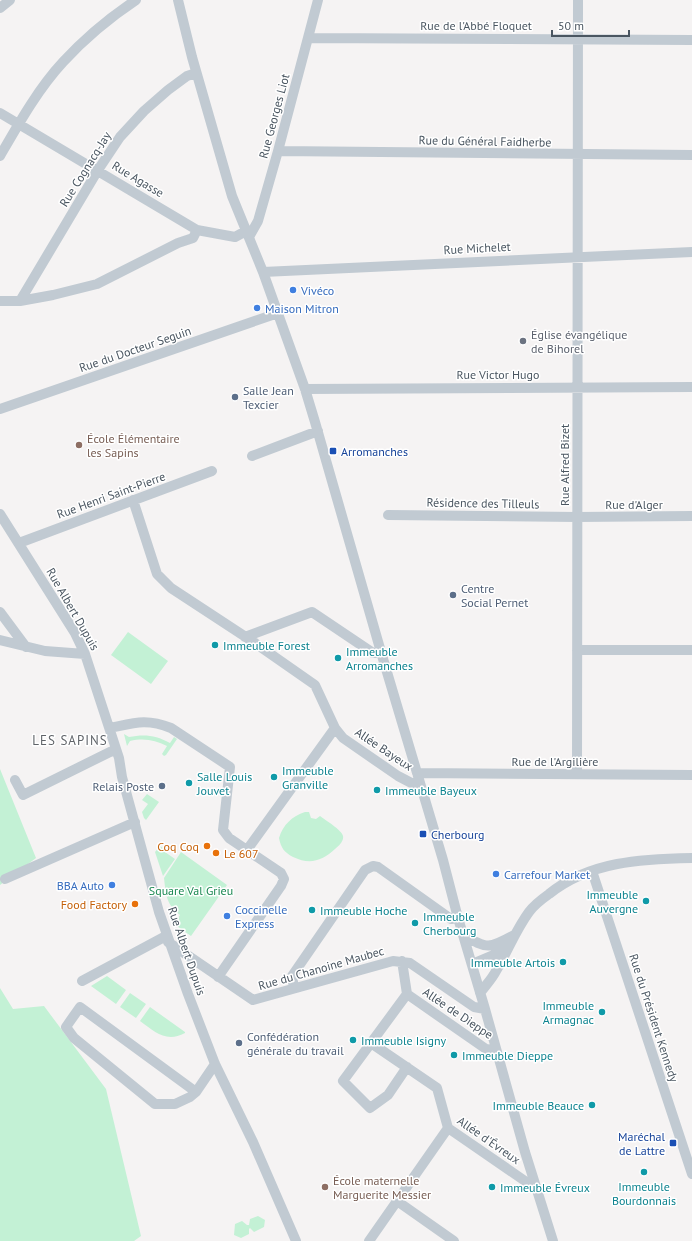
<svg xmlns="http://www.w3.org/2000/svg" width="692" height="1241" viewBox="0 0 692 1241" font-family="'PT Sans',sans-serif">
	<rect width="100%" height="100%" fill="#f5f3f3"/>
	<path fill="#c3f1d5" d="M128,632L168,661L151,684L111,655Z
		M124,734L129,737C144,734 156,735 170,743L174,737L177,739L166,755L164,756L162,754L167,746C155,740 144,738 130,741L127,746Z
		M0,769L36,858L0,885Z
		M147,794L159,802L146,820L144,818L142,812L148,804L142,800Z
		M305,812H309L311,818L316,819L320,816C325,820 342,830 343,836C344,841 339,846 335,849C322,861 310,865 293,857C284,852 281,848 279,838C283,825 292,816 305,812Z
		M160,846L166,850L165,852L175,859L163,876L155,852Z
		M181,852L227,885L191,936L174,924L180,915C166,904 166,895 164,878Z
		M107,976L126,990L116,1004L91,986Z
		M0,988L13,1009L44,1006L106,1089L141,1236L134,1241H0Z
		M130,993L146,1004L136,1018L120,1007Z
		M150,1007L185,1032V1033C166,1043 155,1032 140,1021Z
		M258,1216L265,1220L264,1227L254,1232L250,1228L249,1229V1234L241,1238L234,1235L235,1224L242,1221L247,1225H249L250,1219Z"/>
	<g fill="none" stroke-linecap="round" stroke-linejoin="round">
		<path stroke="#c1cad2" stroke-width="10" d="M178,0L192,57L232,196L263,272L305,389L315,422L381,652L443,860L458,918L485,1009L525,1152L553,1241
			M0,8L10,0
			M308,38L692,40
			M0,113L197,230L235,237L246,231
			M278,151L692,155
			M0,156C19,123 38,89 63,62C85,38 109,18 136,0
			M249,237L258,221L278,151L318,0
			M263,272L692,252
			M0,301H20L53,295L97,284L178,243L193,238L197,230
			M20,301L98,170L120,137L144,111L168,90L187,76L196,73
			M305,389L692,387
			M0,409L278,313
			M252,456L318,431
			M133,500L157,574L171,588L255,643L315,685L335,728L247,850
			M0,514L75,633L85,654L119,758L122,777L159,912L188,994L215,1064L253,1142L296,1241
			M388,515L577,517L692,516
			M19,543L212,471
			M0,612L26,647
			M245,637L312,612L373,653L381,652
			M0,640L45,651L85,654
			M577,650H692
			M110,728C134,723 146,718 171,728L230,767L223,830L229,838L281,873L284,879L281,886L218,977
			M335,728L343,738L398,776L421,788
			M417,773L692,775
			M577,774L578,0
			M15,780L23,795L116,749
			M592,871L692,1174
			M5,879L135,822
			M463,935C487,949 489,949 514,935
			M168,942L253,1000L393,961L410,963L474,1007L485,1009
			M402,961L407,994L343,1081L370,1108L388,1095L407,1067
			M472,964L498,953L506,944
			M82,981L166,936
			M294,988L292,976L365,870L373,866L378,867L451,919L458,918
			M480,993C485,986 492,979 496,971C508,951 515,931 529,912C534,905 542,899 549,894C590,861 642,859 692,858
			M407,994L486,1049L496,1051
			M371,1043L437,1088L448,1128L525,1181L536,1186
			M196,1092L190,1097L175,1104H155L74,1038L66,1027L80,1007L196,1092L215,1064
			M397,1201L454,1241
			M369,1241L448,1128"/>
	</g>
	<g fill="#3f7fe0" stroke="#fff" stroke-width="1.5">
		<circle cx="293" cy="290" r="4"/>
		<circle cx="257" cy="308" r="4"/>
		<circle cx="496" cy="874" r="4"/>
		<circle cx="112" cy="885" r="4"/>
		<circle cx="227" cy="916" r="4"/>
	</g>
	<circle fill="#6b7280" stroke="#fff" stroke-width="1.5" cx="523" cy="341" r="4"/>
	<g fill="#5c6f8a" stroke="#fff" stroke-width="1.5">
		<circle cx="235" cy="397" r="4"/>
		<circle cx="453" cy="595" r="4"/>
		<circle cx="162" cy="786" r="4"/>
		<circle cx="239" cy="1043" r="4"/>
	</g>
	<g fill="#8d6e63" stroke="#fff" stroke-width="1.5">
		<circle cx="79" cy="445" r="4"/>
		<circle cx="325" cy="1187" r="4"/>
	</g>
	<g fill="#1a4fb4" stroke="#fff" stroke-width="1.5">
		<rect x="329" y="447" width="8" height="8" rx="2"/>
		<rect x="419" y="830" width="8" height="8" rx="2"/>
		<rect x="669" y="1139" width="8" height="8" rx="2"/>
	</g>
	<g fill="#0f9aa8" stroke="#fff" stroke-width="1.5">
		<circle cx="215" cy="645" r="4"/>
		<circle cx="338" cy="658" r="4"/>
		<circle cx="274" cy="777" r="4"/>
		<circle cx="189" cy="783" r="4"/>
		<circle cx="377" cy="790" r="4"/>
		<circle cx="646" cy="901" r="4"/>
		<circle cx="312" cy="910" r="4"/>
		<circle cx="415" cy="923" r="4"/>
		<circle cx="563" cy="962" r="4"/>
		<circle cx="602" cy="1012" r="4"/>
		<circle cx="353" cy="1040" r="4"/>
		<circle cx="454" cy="1055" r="4"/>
		<circle cx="592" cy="1105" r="4"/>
		<circle cx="644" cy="1172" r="4"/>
		<circle cx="492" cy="1187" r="4"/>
	</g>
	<g fill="#e8710a" stroke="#fff" stroke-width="1.5">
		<circle cx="207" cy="846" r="4"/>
		<circle cx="216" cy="853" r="4"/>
		<circle cx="135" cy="904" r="4"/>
	</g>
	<g text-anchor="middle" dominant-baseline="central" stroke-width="3" stroke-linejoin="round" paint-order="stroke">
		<g font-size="12" fill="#4a5661" stroke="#fff">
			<text x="476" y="25">Rue de l'Abbé Floquet</text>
			<text transform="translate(274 116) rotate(-75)">Rue Georges Liot</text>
			<text transform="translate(485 141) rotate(1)">Rue du Général Faidherbe</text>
			<text transform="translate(85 169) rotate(-58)">Rue Cognacq-Jay</text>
			<text transform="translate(138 179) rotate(31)">Rue Agasse</text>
			<text transform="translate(477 248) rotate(-3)">Rue Michelet</text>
			<text transform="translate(135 349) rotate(-19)">Rue du Docteur Seguin</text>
			<text x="498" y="374">Rue Victor Hugo</text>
			<text transform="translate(564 465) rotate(-90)">Rue Alfred Bizet</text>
			<text transform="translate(111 495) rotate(-20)">Rue Henri Saint-Pierre</text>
			<text transform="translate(483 503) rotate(1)">Résidence des Tilleuls</text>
			<text x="634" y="504">Rue d'Alger</text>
			<text transform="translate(73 609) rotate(60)">Rue Albert Dupuis</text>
			<text transform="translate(384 749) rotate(34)">Allée Bayeux</text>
			<text x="555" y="761">Rue de l'Argilière</text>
			<text transform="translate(187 951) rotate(71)">Rue Albert Dupuis</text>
			<text transform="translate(321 968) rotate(-16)">Rue du Chanoine Maubec</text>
			<text transform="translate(458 1013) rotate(34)">Allée de Dieppe</text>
			<text transform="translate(654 1018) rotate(72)">Rue du Président Kennedy</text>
			<text transform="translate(489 1140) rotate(35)">Allée d'Évreux</text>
		</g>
		<g font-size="12" fill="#366cbe" stroke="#fff" text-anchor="start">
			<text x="301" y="290">Vivéco</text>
			<text x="265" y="308">Maison Mitron</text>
			<text x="504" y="874">Carrefour Market</text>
			<text x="104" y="885" text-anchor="end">BBA Auto</text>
			<text x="235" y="909">Coccinelle<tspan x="235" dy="14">Express</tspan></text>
		</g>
		<g font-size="12" fill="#5b616d" stroke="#fff" text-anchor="start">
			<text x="531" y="334">Église évangélique<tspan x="531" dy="14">de Bihorel</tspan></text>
		</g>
		<g font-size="12" fill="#4e5e75" stroke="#fff" text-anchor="start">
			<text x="243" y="390">Salle Jean<tspan x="243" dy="14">Texcier</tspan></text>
			<text x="461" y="588">Centre<tspan x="461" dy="14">Social Pernet</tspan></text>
			<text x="154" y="786" text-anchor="end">Relais Poste</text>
			<text x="247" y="1036">Confédération<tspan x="247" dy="14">générale du travail</tspan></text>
		</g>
		<g font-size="12" fill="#785e54" stroke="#fff" text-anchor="start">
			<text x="87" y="438">École Élémentaire<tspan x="87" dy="14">les Sapins</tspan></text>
			<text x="333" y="1180">École maternelle<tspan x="333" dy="14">Marguerite Messier</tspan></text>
		</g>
		<g font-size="12" fill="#164399" stroke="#fff" text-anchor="start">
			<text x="341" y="451">Arromanches</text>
			<text x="431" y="834">Cherbourg</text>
			<text x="665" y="1136" text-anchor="end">Maréchal<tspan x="665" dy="14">de Lattre</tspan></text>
		</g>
		<g font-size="12" fill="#0d838f" stroke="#fff" text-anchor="start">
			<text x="223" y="645">Immeuble Forest</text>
			<text x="346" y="651">Immeuble<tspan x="346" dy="14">Arromanches</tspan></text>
			<text x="282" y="770">Immeuble<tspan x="282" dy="14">Granville</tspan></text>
			<text x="197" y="776">Salle Louis<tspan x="197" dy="14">Jouvet</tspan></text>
			<text x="385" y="790">Immeuble Bayeux</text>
			<text x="638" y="894" text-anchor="end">Immeuble<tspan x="638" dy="14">Auvergne</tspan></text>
			<text x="320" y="910">Immeuble Hoche</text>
			<text x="423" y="916">Immeuble<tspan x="423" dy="14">Cherbourg</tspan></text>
			<text x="555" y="962" text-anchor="end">Immeuble Artois</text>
			<text x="594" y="1005" text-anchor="end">Immeuble<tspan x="594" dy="14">Armagnac</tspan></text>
			<text x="361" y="1040">Immeuble Isigny</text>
			<text x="462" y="1055">Immeuble Dieppe</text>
			<text x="584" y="1105" text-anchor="end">Immeuble Beauce</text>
			<text x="644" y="1186" text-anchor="middle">Immeuble<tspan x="644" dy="14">Bourdonnais</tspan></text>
			<text x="500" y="1187">Immeuble Évreux</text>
		</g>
		<g font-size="12" fill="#c56008" stroke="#fff" text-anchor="end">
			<text x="199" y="846">Coq Coq</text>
			<text x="224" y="853" text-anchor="start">Le 607</text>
			<text x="127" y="904">Food Factory</text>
		</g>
		<g font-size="12" fill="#17864f" stroke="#fff">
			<text x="191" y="890">Square Val Grieu</text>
		</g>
		<g font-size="13" letter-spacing="1" fill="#5f6368" stroke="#fff">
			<text x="70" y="740">LES SAPINS</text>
		</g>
	</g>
	<path d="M552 30v6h77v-6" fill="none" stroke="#4a5661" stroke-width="2"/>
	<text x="558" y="30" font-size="12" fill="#4a5661" stroke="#ffffff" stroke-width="3" paint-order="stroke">50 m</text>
</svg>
